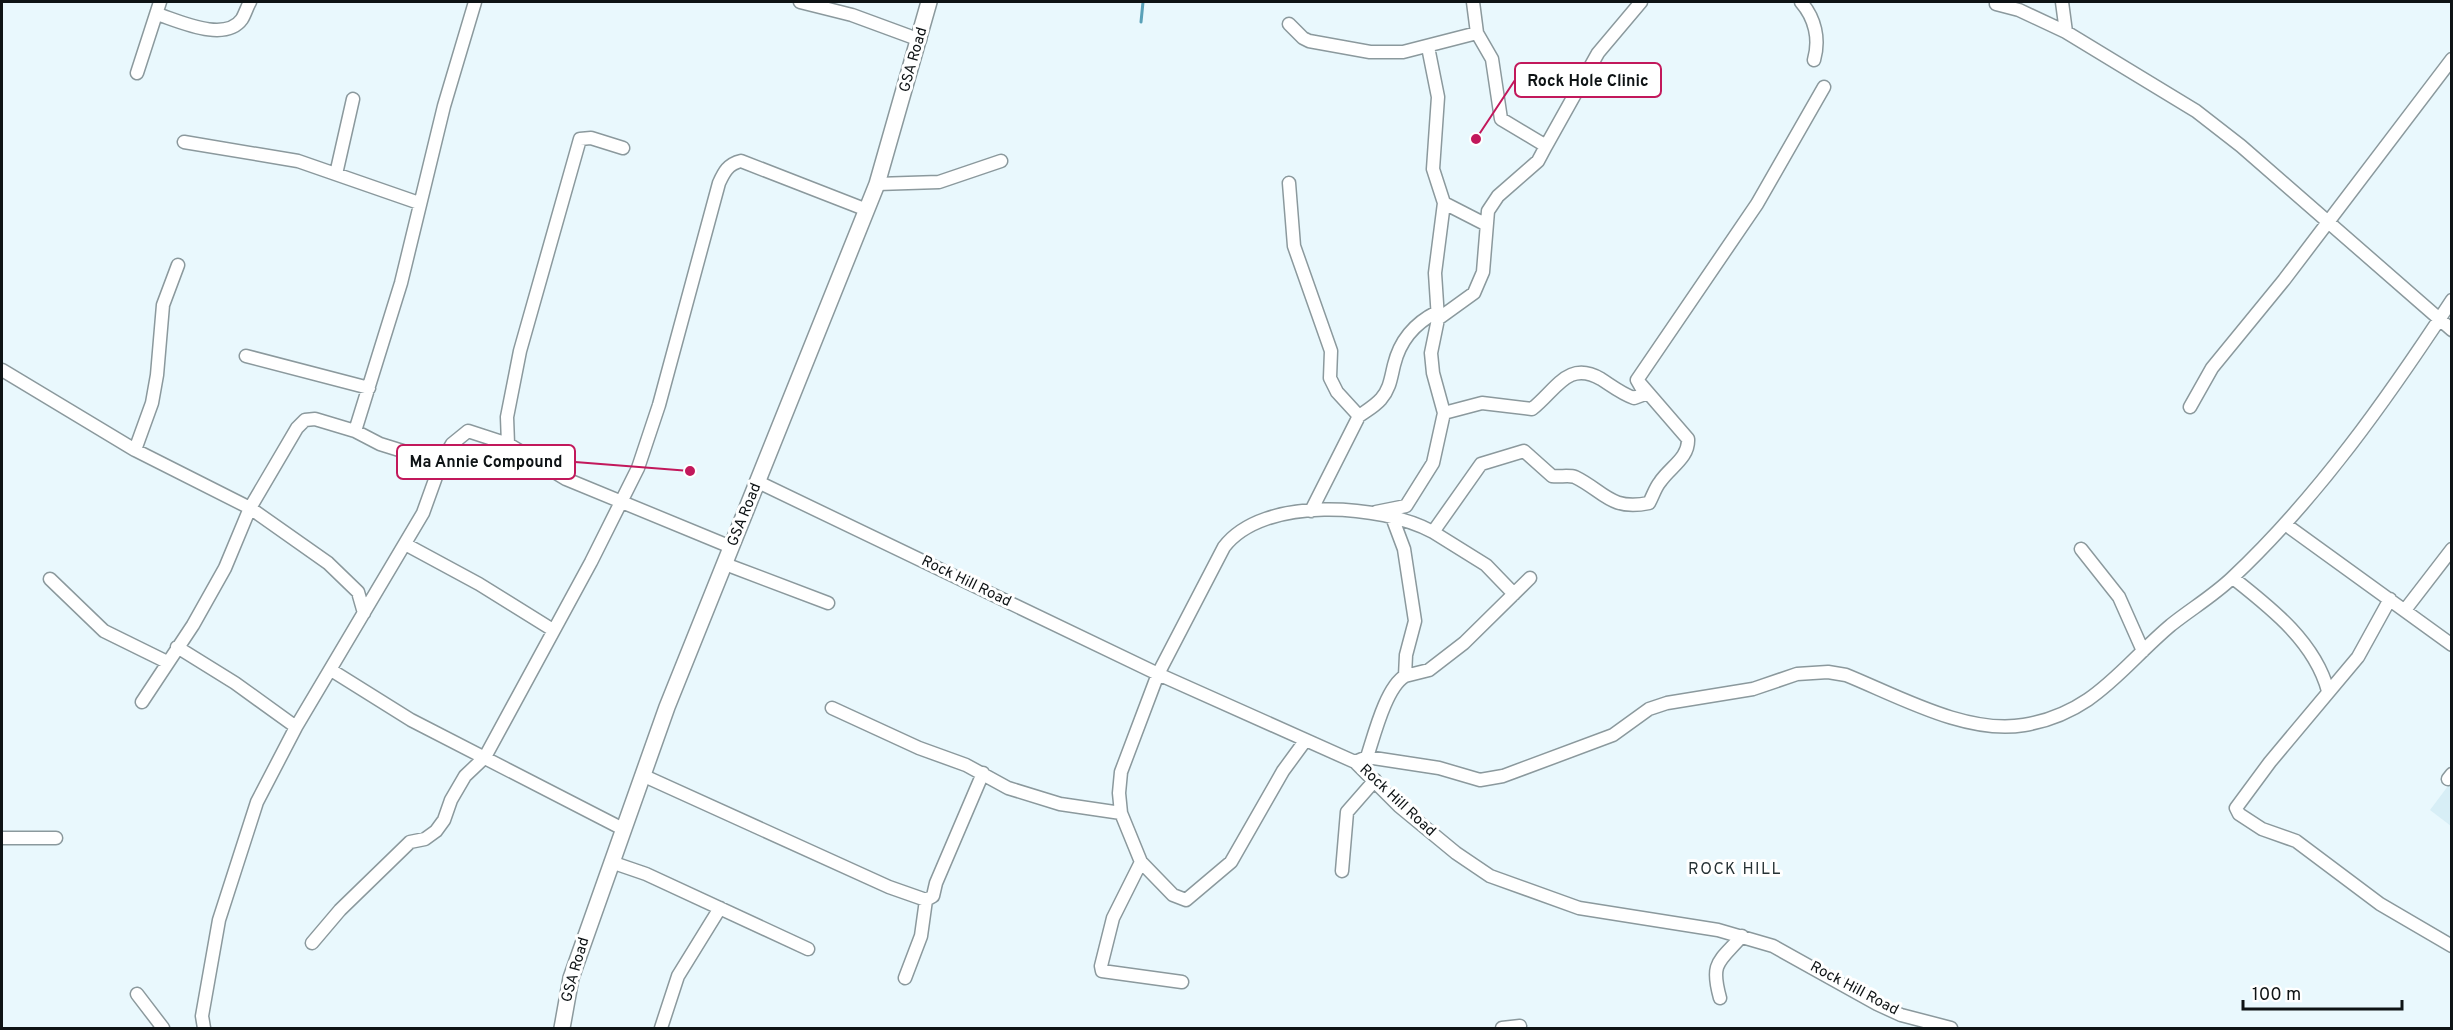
<svg xmlns="http://www.w3.org/2000/svg" width="2453" height="1030" viewBox="0 0 2453 1030" font-family="Overpass,sans-serif">
	<rect width="100%" height="100%" fill="#e9f8fd"/>
	<path fill="#d7eef6" d="M2451,782V826L2430,810Z"/>
	<g fill="none" stroke-linecap="round" stroke-linejoin="round">
		<path stroke="#59a1b8" stroke-width="3" d="M1141,22L1143,2"/>
		<g stroke="#8b999d" stroke-width="15">
			<path id="minor" d="M800,2L852,15L920,40
				M1801,2C1815,18 1820,39 1814,60
				M2062,2L2066,32
				M1996,4L2019,10L2066,32L2196,111L2241,146L2452,330
				M157,14C179,21 225,43 242,19C245,14 247,7 250,2
				M1289,24L1303,38L1309,41L1370,52H1403L1477,33
				M1428,47L1438,97L1433,169L1444,203L1485,224
				M137,73L160,2
				M184,142L298,161L419,203
				M1546,146L1598,53L1641,2
				M623,148L591,138L580,139L520,351L507,417L508,444L566,479L731,547
				M336,174L353,99
				M1289,183L1294,246L1331,351L1330,378L1337,392L1359,416L1311,511
				M877,184L939,182L1001,161
				M1438,319L1435,273L1444,203
				M246,356L369,388
				M2,370L135,450L250,508L328,563L358,592L364,613
				M2190,407L2212,368L2284,280L2452,59
				M1444,413L1482,403L1532,409C1557,389 1568,360 1601,379C1612,386 1622,394 1634,398L1645,394L1637,380L1757,204L1824,87
				M1359,416C1366,411 1375,406 1381,399C1390,389 1391,377 1394,365C1400,340 1415,323 1437,312
				M355,431L401,283L444,106L475,2
				M135,450L152,403L157,375L163,305L178,265
				M441,463L452,444L468,431L508,444
				M758,482L1158,674L1355,762L1399,806L1456,853L1490,876L1579,908L1718,930L1773,946L1877,1004L1901,1015L1951,1028
				M1376,512L1406,506L1433,463L1444,413L1433,373L1431,353L1438,319L1474,293L1483,272L1488,211L1498,196L1538,161L1546,146L1501,119L1492,59L1477,33L1473,2
				M2285,524L2452,645
				M1433,532L1486,565L1514,594
				M405,544L479,584L553,630
				M2081,549L2119,597L2143,651
				M725,564L828,603
				M2233,578C2271,608 2315,642 2328,691
				M50,579L104,631L167,662
				M2390,599L2358,657L2270,762L2236,808L2239,814L2262,829L2296,841L2380,904L2452,946
				M2405,610L2452,549
				M177,647L235,683L296,727
				M331,670L411,720L623,829
				M1405,676L1429,670L1464,643L1530,578
				M142,702L193,625L225,568L250,508L297,428L305,420L315,419L355,431L380,444L441,463L423,513L296,727L257,802L219,920L202,1016L204,1028
				M832,708L919,748L966,765L1008,788L1060,804L1121,813
				M1367,757C1374,736 1386,687 1405,676L1406,655L1415,621L1404,549L1392,517
				M1355,762L1367,757L1439,768L1480,780L1503,776L1613,735L1649,709L1667,703L1753,689L1797,674L1828,672L1846,675C1898,696 1967,735 2024,725C2095,713 2121,667 2171,625C2191,609 2213,596 2232,578C2318,497 2387,399 2452,300
				M642,775L889,887L926,900L933,896L936,883L983,773
				M2448,779L2452,774
				M2,838H56
				M611,862L646,874L808,949
				M1141,862L1173,895L1186,900L1231,862L1283,771L1305,741
				M1342,871L1347,812L1375,780
				M312,943L340,910L410,842L425,839L436,831L444,820L451,800L465,776L485,757L591,562L638,468L659,405L719,183C724,172 728,164 741,161L867,210
				M905,978L921,936L926,900
				M1182,982L1102,971L1101,966L1113,918L1141,862L1121,813L1119,793L1121,772L1158,674L1224,547C1264,495 1381,504 1433,532L1481,464L1524,451L1552,476C1559,477 1570,475 1575,477C1604,491 1610,511 1649,503C1653,496 1655,488 1660,482C1670,467 1689,458 1688,439L1637,380
				M137,994L163,1028
				M1720,998C1710,962 1719,962 1742,936
				M661,1028L678,976L720,908
				M1502,1028L1520,1026"/>
		</g>
		<g stroke="#8b999d" stroke-width="18">
			<path id="tertiary" d="M562,1028L571,978L667,707L877,184L929,2"/>
		</g>
		<use href="#minor" stroke="#fff" stroke-width="12"/>
		<use href="#tertiary" stroke="#fff" stroke-width="15"/>
	</g>
	<g text-anchor="middle" dominant-baseline="central" stroke-width="6" stroke-linejoin="round" paint-order="stroke">
		<g font-size="15" fill="#0e1315" stroke="#fff">
			<text transform="translate(914 60) rotate(-74)">GSA Road</text>
			<text transform="translate(745 515) rotate(-68)">GSA Road</text>
			<text transform="translate(966 582) rotate(26)">Rock Hill Road</text>
			<text transform="translate(1397 801) rotate(43)">Rock Hill Road</text>
			<text transform="translate(576 970) rotate(-74)">GSA Road</text>
			<text transform="translate(1854 989) rotate(28)">Rock Hill Road</text>
		</g>
		<g font-size="16" letter-spacing="1.5" fill="#253134" stroke="#fff">
			<text x="1735" y="870">ROCK HILL</text>
		</g>
	</g>
	<path fill="none" stroke="#c2185b" stroke-width="2" d="M1476 139L1515 80M690 471L575 462"/>
	<g fill="#c2185b" stroke="#fff" stroke-width="2">
		<circle cx="1476" cy="139" r="6"/>
		<circle cx="690" cy="471" r="6"/>
	</g>
	<g fill="#fff" stroke="#c2185b" stroke-width="2">
		<rect x="1515" y="63" width="146" height="34" rx="6"/>
		<rect x="397" y="445" width="178" height="34" rx="6"/>
	</g>
	<g font-size="16" text-anchor="middle" font-weight="bold" fill="#0e1315">
		<text x="1588" y="86">Rock Hole Clinic</text>
		<text x="486" y="467">Ma Annie Compound</text>
	</g>
	<rect width="2453" height="1030" fill="none" stroke="#0e1315" stroke-width="6"/>
	<path d="M2243 1000v9h159v-9" fill="none" stroke="#0e1315" stroke-width="3"/>
	<text x="2252" y="1000" font-size="18" fill="#0e1315" stroke="#ffffff" stroke-width="4.5" paint-order="stroke">100 m</text>
</svg>
